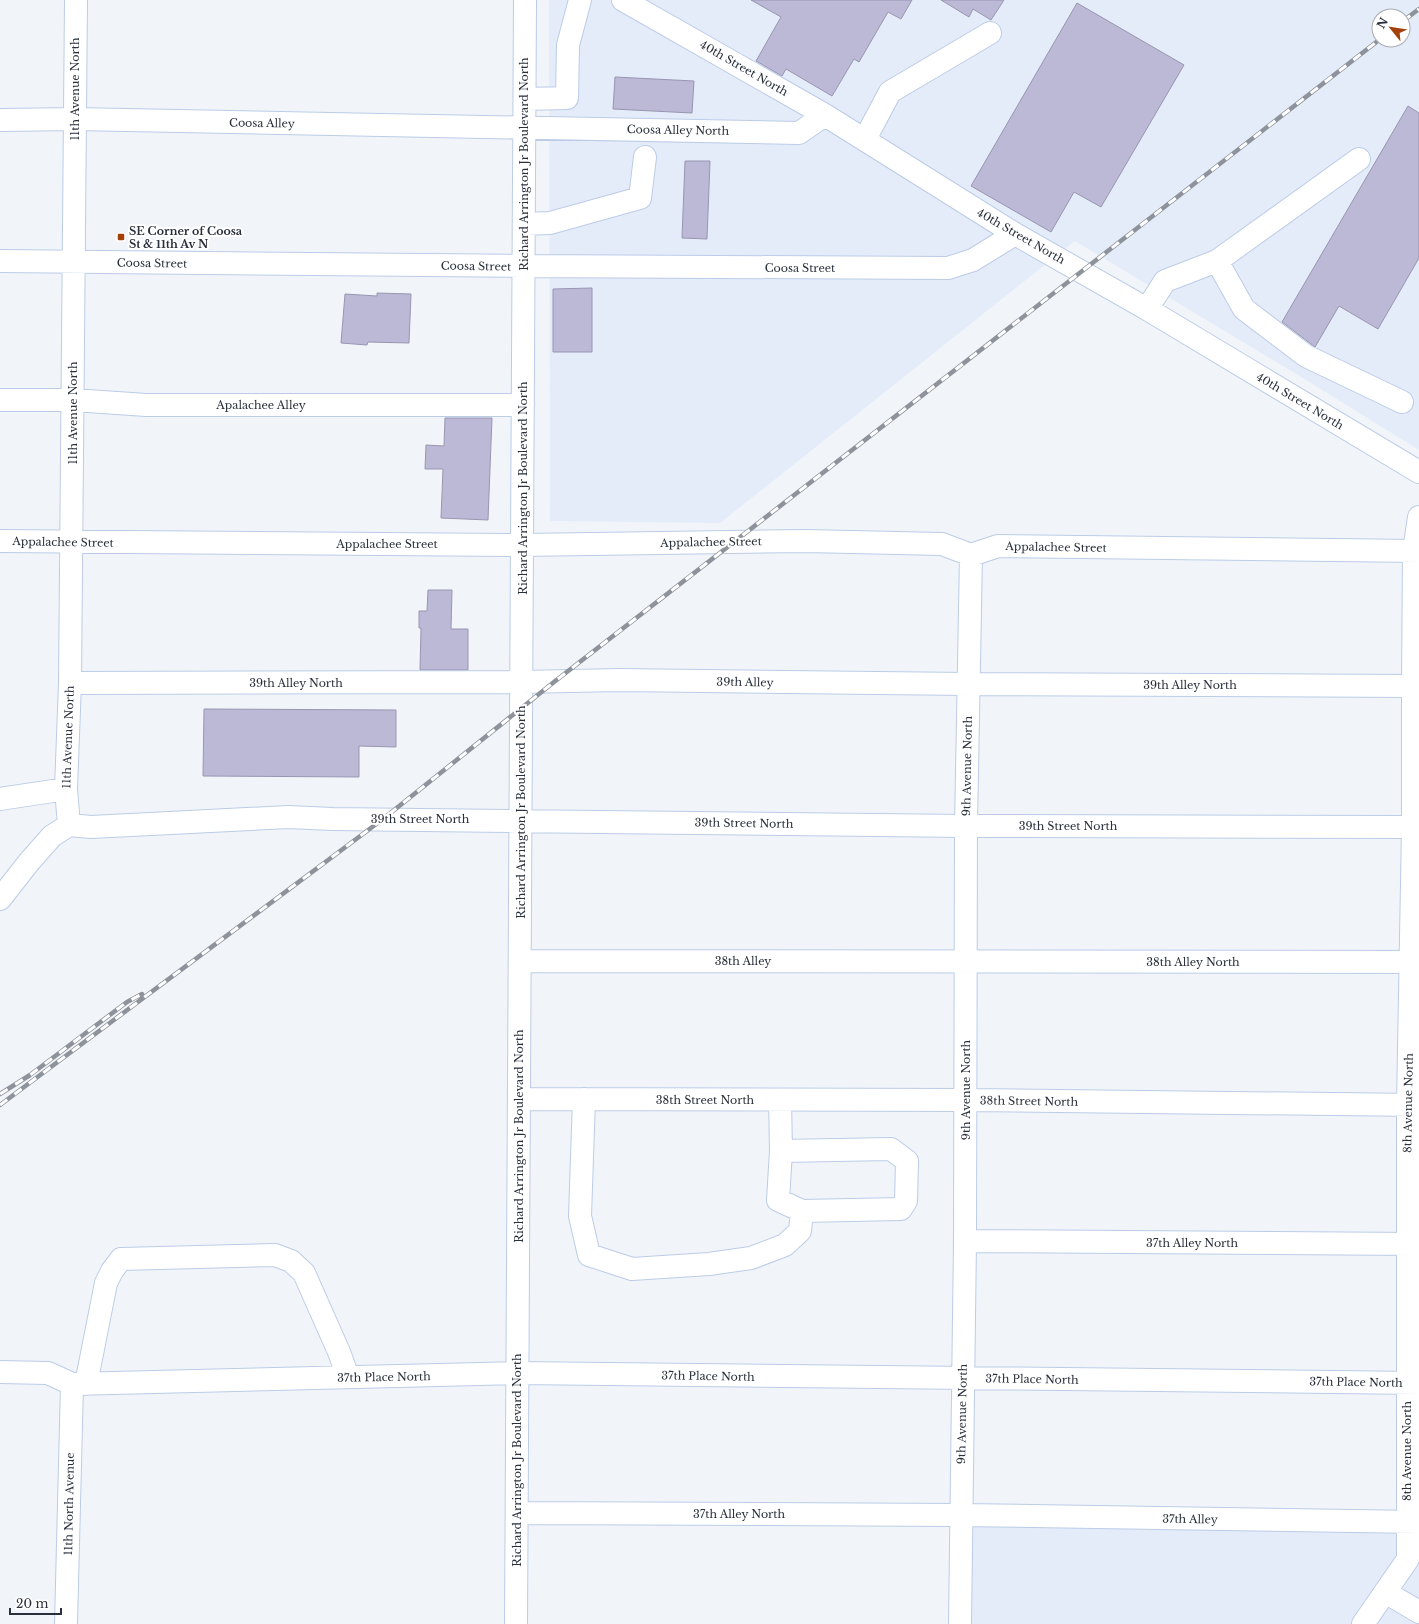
<svg xmlns="http://www.w3.org/2000/svg" width="1419" height="1624" viewBox="0 0 1419 1624" font-family="'Libre Baskerville',serif">
	<rect width="100%" height="100%" fill="#f1f5fa"/>
	<path fill="#e4ecfa" fill-rule="evenodd" d="M549,0H1419V450L1293,372L1075,241L720,523L550,521ZM1379,16H1403V40H1379Z
		M971,1525L1419,1534V1624H971Z"/>
	<path fill="#bcb9d6" stroke="#9895b1" d="M751,0H912L901,19L888,12L859,62L854,59L832,96L786,69L782,76L756,61L781,17Z
		M941,0H1004L991,20L973,9L969,17Z
		M1077,3L1184,65L1101,207L1074,192L1051,232L971,186Z
		M615,77L694,81L692,113L613,109Z
		M1408,106L1419,113V258L1378,329L1339,306L1315,347L1282,322Z
		M685,161H710L707,239L682,238Z
		M592,288V352H553V289Z
		M377,293L411,294L409,343L368,342L367,345L341,343L345,294L377,296Z
		M445,418H492L488,520L441,518L443,469H425L426,445L444,446Z
		M428,590H452L451,629H468V670H420L421,628H419V611H427Z
		M204,709L396,710V747L359,746V777L203,776Z"/>
	<g fill="none" stroke-linecap="round" stroke-linejoin="round">
		<g stroke="#bccce7" stroke-width="24">
			<path id="minor" d="M623,0L825,115L1015,234L1147,309L1419,472
				M525,99L567,98L568,45L580,0
				M0,120L75,119L799,133L825,115
				M865,139L890,92L990,33
				M524,224L550,223L640,198L645,157
				M0,261L524,266L948,268L973,260L1015,234
				M1217,261L1244,309L1306,356L1402,402
				M1147,309L1165,281L1217,261L1359,159
				M0,400H73L146,405H523
				M0,541L522,545L806,541L942,544L971,555L998,546L1419,551
				M70,683L522,682L619,680L968,684L1413,686
				M0,799L66,789
				M69,825L91,827L288,817L332,819L966,826L1419,827
				M69,825L66,789L70,683L76,0
				M0,899L29,862L52,836L69,825
				M520,961L1419,962
				M519,1099L965,1100L1419,1105
				M584,1099L580,1216L589,1255L632,1269L709,1264L751,1258L785,1245L800,1231L802,1211L901,1209L906,1201L907,1161L891,1149L781,1151L778,1200L802,1211
				M780,1100L781,1151
				M965,1241L1419,1244
				M0,1372L48,1373L72,1384L518,1373L1419,1383
				M86,1384L106,1283L112,1271L121,1259L275,1255L291,1261L304,1273L339,1352L348,1377
				M517,1513L961,1515L1419,1522
				M1385,1592L1419,1612
				M66,1624L72,1384
				M516,1624L525,0
				M960,1624L965,1241L966,826L971,555
				M1363,1624L1408,1559V1105L1413,827V686L1414,551L1419,517"/>
		</g>
		<use href="#minor" stroke="#fff" stroke-width="22"/>
		<g stroke="#8e939b" stroke-width="4.5">
			<path id="rail" d="M1403,21L1419,9
				M0,1094L30,1075L127,1002L142,994
				M0,1105L383,819L554,682L1379,40"/>
		</g>
		<use href="#rail" stroke="#fff" stroke-width="3" stroke-dasharray="9" stroke-linecap="butt"/>
	</g>
	<rect fill="#a44108" stroke="#fff" stroke-width="1.5" x="117" y="233" width="8" height="8" rx="2"/>
	<g text-anchor="middle" dominant-baseline="central" stroke-width="4" stroke-linejoin="round" paint-order="stroke">
		<g font-size="11" fill="#2a303b" stroke="#fff">
			<text transform="translate(744 68) rotate(30)">40th Street North</text>
			<text transform="translate(75 89) rotate(-90)">11th Avenue North</text>
			<text transform="translate(262 123) rotate(1)">Coosa Alley</text>
			<text transform="translate(678 130) rotate(1)">Coosa Alley North</text>
			<text transform="translate(524 164) rotate(-90)">Richard Arrington Jr Boulevard North</text>
			<text transform="translate(1021 236) rotate(30)">40th Street North</text>
			<text transform="translate(152 263) rotate(1)">Coosa Street</text>
			<text transform="translate(476 266) rotate(1)">Coosa Street</text>
			<text x="800" y="268">Coosa Street</text>
			<text transform="translate(1300 401) rotate(31)">40th Street North</text>
			<text x="261" y="405">Apalachee Alley</text>
			<text transform="translate(73 413) rotate(-90)">11th Avenue North</text>
			<text transform="translate(523 488) rotate(-90)">Richard Arrington Jr Boulevard North</text>
			<text transform="translate(63 542) rotate(1)">Appalachee Street</text>
			<text transform="translate(711 542) rotate(-1)">Appalachee Street</text>
			<text x="387" y="544">Appalachee Street</text>
			<text transform="translate(1056 547) rotate(1)">Appalachee Street</text>
			<text transform="translate(745 682) rotate(1)">39th Alley</text>
			<text x="296" y="683">39th Alley North</text>
			<text x="1190" y="685">39th Alley North</text>
			<text transform="translate(68 737) rotate(-88)">11th Avenue North</text>
			<text transform="translate(967 766) rotate(-89)">9th Avenue North</text>
			<text transform="translate(521 812) rotate(-90)">Richard Arrington Jr Boulevard North</text>
			<text x="420" y="819">39th Street North</text>
			<text transform="translate(744 823) rotate(1)">39th Street North</text>
			<text x="1068" y="826">39th Street North</text>
			<text x="743" y="961">38th Alley</text>
			<text x="1193" y="962">38th Alley North</text>
			<text transform="translate(966 1090) rotate(-90)">9th Avenue North</text>
			<text x="705" y="1100">38th Street North</text>
			<text transform="translate(1029 1101) rotate(1)">38th Street North</text>
			<text transform="translate(1408 1103) rotate(-89)">8th Avenue North</text>
			<text transform="translate(519 1136) rotate(-90)">Richard Arrington Jr Boulevard North</text>
			<text x="1192" y="1243">37th Alley North</text>
			<text transform="translate(708 1376) rotate(1)">37th Place North</text>
			<text transform="translate(384 1377) rotate(-1)">37th Place North</text>
			<text transform="translate(1032 1379) rotate(1)">37th Place North</text>
			<text transform="translate(1356 1382) rotate(1)">37th Place North</text>
			<text transform="translate(962 1414) rotate(-89)">9th Avenue North</text>
			<text transform="translate(1407 1451) rotate(-90)">8th Avenue North</text>
			<text transform="translate(517 1460) rotate(-90)">Richard Arrington Jr Boulevard North</text>
			<text transform="translate(69 1504) rotate(-89)">11th North Avenue</text>
			<text x="739" y="1514">37th Alley North</text>
			<text transform="translate(1190 1519) rotate(1)">37th Alley</text>
		</g>
		<g font-size="11" font-weight="bold" fill="#2a303b" stroke="#fff" text-anchor="start">
			<text x="129" y="231">SE Corner of Coosa<tspan x="129" dy="13">St &amp; 11th Av N</tspan></text>
		</g>
	</g>
	<g transform="translate(1391 28) rotate(300)"><circle r="19" fill="#ffffff" stroke="#aaacb1"/>
	<path d="M0-3L7 15L0 10L-7 15Z" fill="#a44108"/>
	<text y="-6" font-size="11" font-weight="bold" text-anchor="middle" fill="#2a303b">N</text>
	</g>
	<path d="M10 1608v6h51v-6" fill="none" stroke="#2a303b" stroke-width="2"/>
	<text x="16" y="1608" font-size="12" fill="#2a303b" stroke="#ffffff" stroke-width="3" paint-order="stroke">20 m</text>
</svg>
